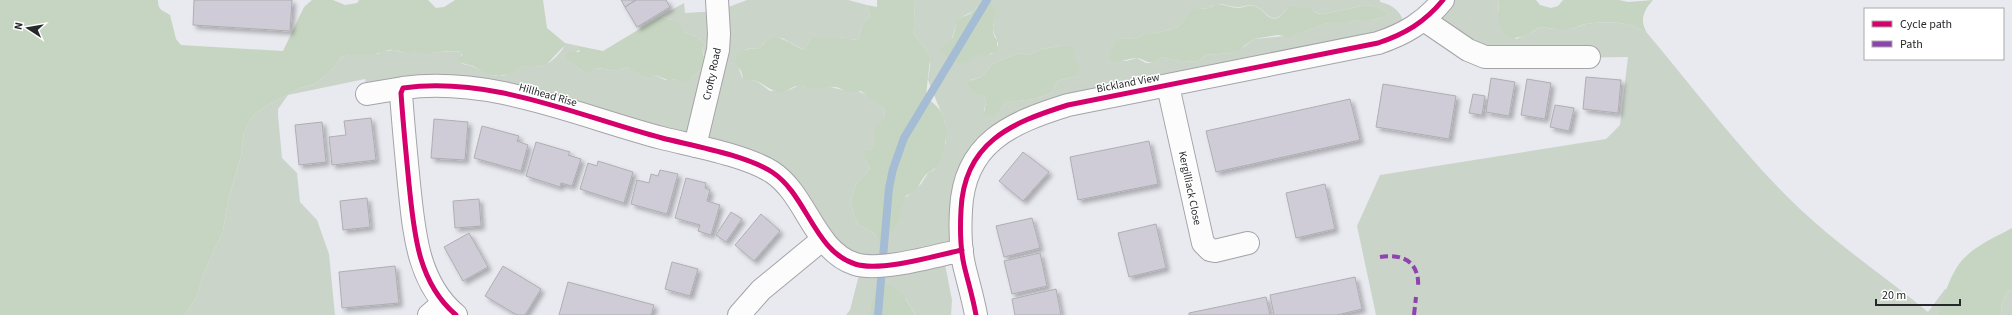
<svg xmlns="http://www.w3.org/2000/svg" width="2012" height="315" viewBox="0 0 2012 315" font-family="'Source Sans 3',sans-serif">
	<defs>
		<filter id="shadow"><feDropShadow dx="3.5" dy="3.5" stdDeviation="2" flood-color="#0004"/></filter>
	</defs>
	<rect width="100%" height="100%" fill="#e9eaf0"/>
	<path fill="#cbd4c9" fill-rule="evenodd" d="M747,0H848L867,5L870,17L863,22L859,38C851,42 845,38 837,38C828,38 820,38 811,38L804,50L782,38L764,43L760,48L746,49L738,66L742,77L758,82L770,91L789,90L800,85C807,89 817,85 825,86C835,87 847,93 856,90L871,97L884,108L885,118C883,122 880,122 878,125C873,133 876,140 874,149L869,150L865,159L870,169L856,184L851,201L854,216L859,225L874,233L877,239L886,241L904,199L921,184L928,173L934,170L946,143L945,122L928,80L930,66L929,53L913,33L915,24L914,0H1380V2C1398,6 1402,15 1407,31L1068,104L976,155L961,249L855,263L801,201L698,138L723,9ZM1221,4C1227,5 1235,8 1240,7C1246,6 1249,5 1255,6C1266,9 1272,31 1288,7C1294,7 1305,7 1310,10C1315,11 1317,14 1322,14L1367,5L1378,7L1389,14L1384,17L1372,20H1358L1347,23H1328L1294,35L1254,39L1245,46L1231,53L1207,55L1198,61L1183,62L1161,57L1155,63H1146L1137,58L1126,61L1108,57L1119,39L1138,38L1144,34H1154L1178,27L1188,15L1202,8L1208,9L1212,6ZM977,7L995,18C990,36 996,31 998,45L992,54L978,55L955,61L945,54L942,47C958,38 951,30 959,20C964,13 972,15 977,7ZM1060,46L1074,60L1076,76L1057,81L1052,92C1039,99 1022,102 1007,101L996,116L984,111L986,100L984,96L979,94L971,80L981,77L993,64L1005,58L1020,53L1028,55L1042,49Z
		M1443,0H1499L1498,10L1516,39L1533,32L1540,27C1551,29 1562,30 1574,28C1578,27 1582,25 1586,24C1606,21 1629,21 1647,33C1697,92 1744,156 1800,209C1840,247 1886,277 1928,312L1945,289L1948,290L1937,315H1376L1357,226L1380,175L1606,139L1620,125L1628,57L1494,59L1424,20Z
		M684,3L685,13L718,11L695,145L522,97L368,93L365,79L288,95L278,109V115L282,158L297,173L300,202L317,220L329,254L335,315H185L197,297L203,275L223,231L228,200L241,156L244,132L251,119L256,113L266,106L300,88L315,84L335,67L341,57L358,53L378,54L382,51L394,50L405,53L413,49C428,57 445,49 461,52L462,64C476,65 484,74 497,76C508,77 513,69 523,66C529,64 535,67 542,66C550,64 564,51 565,43L574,45L580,50L573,53L570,62L586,74L596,68L617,71L627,67C635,70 641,77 649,79L655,75L665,80L692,78L703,67L705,57L702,48L706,45L697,37L683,32L670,19L661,16Z
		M943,254L952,300L951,315H916L906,299L875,294L867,315H846L850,310L861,267Z
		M2012,289V315H2002C2000,306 2003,294 2012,289Z"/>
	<path fill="#c6d5c1" d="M0,0H158C158,11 163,10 170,15L176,39L181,45L283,51L304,7L312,0H333L345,5L357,3L359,0H428L436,8L444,7L455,0H543L547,28L565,43V45L547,64L542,66H523L509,74L499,76L487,74L473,66L458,62L459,58L462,56L461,52C445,48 429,58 413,50C406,57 402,50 393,50C385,49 380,54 372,55C361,56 352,54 341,57L335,67L315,84L300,88L266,106L256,113L251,119L244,132L241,156L228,200L223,231L203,275L197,297L185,315H0Z
		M877,0H914L915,25L913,33L929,53L930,59L926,96C930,101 935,104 939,109C951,124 947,158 933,170C932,171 929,172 928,173C919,180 920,191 907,195C900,206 901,219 894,228C891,233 888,235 886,241L881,243L877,239L874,233L859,225L854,216L851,201L856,184L870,169L865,159L864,152L874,148L875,127L885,118L884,108L861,91L846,92C835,83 824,88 813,89C808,89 803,85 798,86C792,86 788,92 781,92C765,91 760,76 744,81L741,71L735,63C737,48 748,49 760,48C776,28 787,43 804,50L811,38C826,38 840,37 854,40L859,38L863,22L870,17L867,5L877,7Z
		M1499,0H1536L1540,5L1551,8L1558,6L1563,0H1619L1628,2L1653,0C1644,10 1639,20 1647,33C1629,21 1606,21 1586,24C1580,25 1574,29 1568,29C1558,30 1549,28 1540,27C1509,50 1495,34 1499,0Z
		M991,2L996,12C995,23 989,31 997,40V51L985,56L978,55C958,70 958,63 939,50L953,37L957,21L962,17L970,14L981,4Z
		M1217,4C1224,4 1232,8 1239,8C1245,7 1248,5 1254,6C1266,9 1272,32 1288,7C1294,7 1305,7 1310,9C1315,12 1317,14 1322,14L1367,5L1378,7L1389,14L1384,17L1372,20H1358L1347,23H1328L1289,37L1278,35L1254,39L1237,51L1231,53L1207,55L1198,61L1183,62L1161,57L1155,63C1146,63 1144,59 1137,58C1128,58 1122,63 1111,60L1108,57L1116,41L1119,39L1138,38L1144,34H1154L1178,27L1191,11L1202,8L1207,9Z
		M661,16C669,19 681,22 683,32L697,37L706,45L702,48L705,62L703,67L688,82H682L674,79L670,81L655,75L649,79C641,77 635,71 627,67L617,71L597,68L586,74L566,59V55L569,52H579L580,50L574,45L603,51Z
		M1060,46L1075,47L1072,56L1079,66V71L1076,76L1057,81L1052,92C1039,99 1022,102 1007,101L996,116L984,115L986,100L984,96C976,94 969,91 967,82L981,77L993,64L1005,58L1020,53L1028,55L1042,49Z
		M2012,228V289C2003,294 2000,306 2002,315H1937C1943,300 1948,281 1957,267C1969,248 1994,238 2012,228Z
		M884,284C901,286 907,302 916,315H867L877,287Z"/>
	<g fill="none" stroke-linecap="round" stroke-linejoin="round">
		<path stroke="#a5bcd5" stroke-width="8" d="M878,315L889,188L893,169L904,138L987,0"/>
	</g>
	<path fill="#cfccd7" stroke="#aeaeb2" filter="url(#shadow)" d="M194,0H292L290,31L193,25Z
		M621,0H636L625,7Z
		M636,0H666L670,7L637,27L625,7Z
		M1586,77L1621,80L1618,113L1583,109Z
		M1491,78L1515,82L1509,116L1486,112Z
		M1527,79L1551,83L1545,119L1521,115Z
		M1383,84L1456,96L1449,139L1376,127Z
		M1473,94L1485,96L1482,115L1469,113Z
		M1350,99L1360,140L1216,172L1206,131Z
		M1555,105L1574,108L1569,131L1550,127Z
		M371,118L376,160L332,165L329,137L346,135L344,121Z
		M434,119L468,122L465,160L431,158Z
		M322,122L326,162L299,165L295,125Z
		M482,126L519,136L517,141L528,145L521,171L474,158Z
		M1149,141L1158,184L1078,200L1070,157Z
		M536,142L570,152L568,155L581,159L572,186L561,183L560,187L526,176Z
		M1023,152L1049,172L1023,201L999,181Z
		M598,161L633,172L624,203L580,189L588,163L597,166Z
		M660,170L678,174L667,214L631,204L637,180L649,183L651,174L658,176Z
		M686,178L706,183L705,188L710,190L707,201L720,205L711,235L698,231L700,225L675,218Z
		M1325,184L1335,229L1296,238L1286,193Z
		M367,198L370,227L343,230L340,201Z
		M479,199L481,226L455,228L453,201Z
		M731,212L742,219L726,242L716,235Z
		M761,214L780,231L754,261L735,245Z
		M1032,218L1040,248L1004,257L996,226Z
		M1156,224L1166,268L1129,277L1118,233Z
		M469,233L488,267L463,281L444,247Z
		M1040,253L1047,286L1012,294L1004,261Z
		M672,262L698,269L690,296L665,289Z
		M395,266L399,303L342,308L339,272Z
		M503,266L541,289L525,315H517L485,296Z
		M1355,277L1362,309L1337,315H1274L1270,295Z
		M568,282L654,305L651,315H559Z
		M1056,289L1061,315H1015L1012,299Z
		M1266,297L1270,315H1189V313Z"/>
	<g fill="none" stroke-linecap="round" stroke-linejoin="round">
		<g stroke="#a4a4a8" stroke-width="24">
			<path id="minor" d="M1424,20L1468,50L1485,57H1589
				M1168,86L1203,243L1210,250L1215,251L1248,243
				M367,94L403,88
				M695,146L718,50L719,34L717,0
				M429,315L443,303
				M456,315C417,282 414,231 409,184C406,153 403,123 401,93L403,88C492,76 578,116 662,138C694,146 745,155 772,172C807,195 814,251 855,264C880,272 935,256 962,250
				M739,315L761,290L823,239
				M976,315C973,298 968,282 964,265C960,247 960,228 961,210C964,143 1010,123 1068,105L1378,43C1405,34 1425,22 1443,0"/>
		</g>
		<use href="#minor" stroke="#fcfcfd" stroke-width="22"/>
		<path stroke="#8e44ad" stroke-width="4" stroke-dasharray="8 4" stroke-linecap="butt" d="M1380,257C1404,253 1420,263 1418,288
			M1414,315L1416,297"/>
		<g stroke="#fff" stroke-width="8">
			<path id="cycleway" d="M456,315C417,282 414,231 409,184C406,153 403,123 401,93L403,88C492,76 578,116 662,138C694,146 745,155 772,172C807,195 814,251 855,264C880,272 935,256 962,250
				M976,315C973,298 968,282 964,265C960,247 960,228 961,210C964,143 1010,123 1068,105L1378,43C1405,34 1425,22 1443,0"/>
		</g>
		<use href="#cycleway" stroke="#d6006c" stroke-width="5"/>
	</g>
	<g text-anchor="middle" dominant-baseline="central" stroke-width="3" stroke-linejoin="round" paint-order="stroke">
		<g font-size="11" fill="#27282c" stroke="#fff">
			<text transform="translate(712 74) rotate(-78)">Crofty Road</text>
			<text transform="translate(1128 83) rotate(-11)">Bickland View</text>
			<text transform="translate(548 95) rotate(16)">Hillhead Rise</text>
			<text transform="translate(1190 188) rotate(78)">Kergilliack Close</text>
		</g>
	</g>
	<rect x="1864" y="8" width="140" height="52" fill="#ffffff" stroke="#a9a9ab"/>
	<rect x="1872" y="21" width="20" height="6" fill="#d6006c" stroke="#a9a9ab"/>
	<text x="1900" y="28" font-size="12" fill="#27282c">Cycle path</text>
	<rect x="1872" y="41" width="20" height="6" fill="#8e44ad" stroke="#a9a9ab"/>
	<text x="1900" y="48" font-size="12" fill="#27282c">Path</text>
	<g transform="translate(28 28) rotate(282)" stroke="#ffffff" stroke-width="3" paint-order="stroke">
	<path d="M0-3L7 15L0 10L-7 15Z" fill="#27282c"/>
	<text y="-6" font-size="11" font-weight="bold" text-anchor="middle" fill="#27282c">N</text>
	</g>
	<path d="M1876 299v6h84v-6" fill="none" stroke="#27282c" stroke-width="2"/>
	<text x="1882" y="299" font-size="12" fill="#27282c" stroke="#ffffff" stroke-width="3" paint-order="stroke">20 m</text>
</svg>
